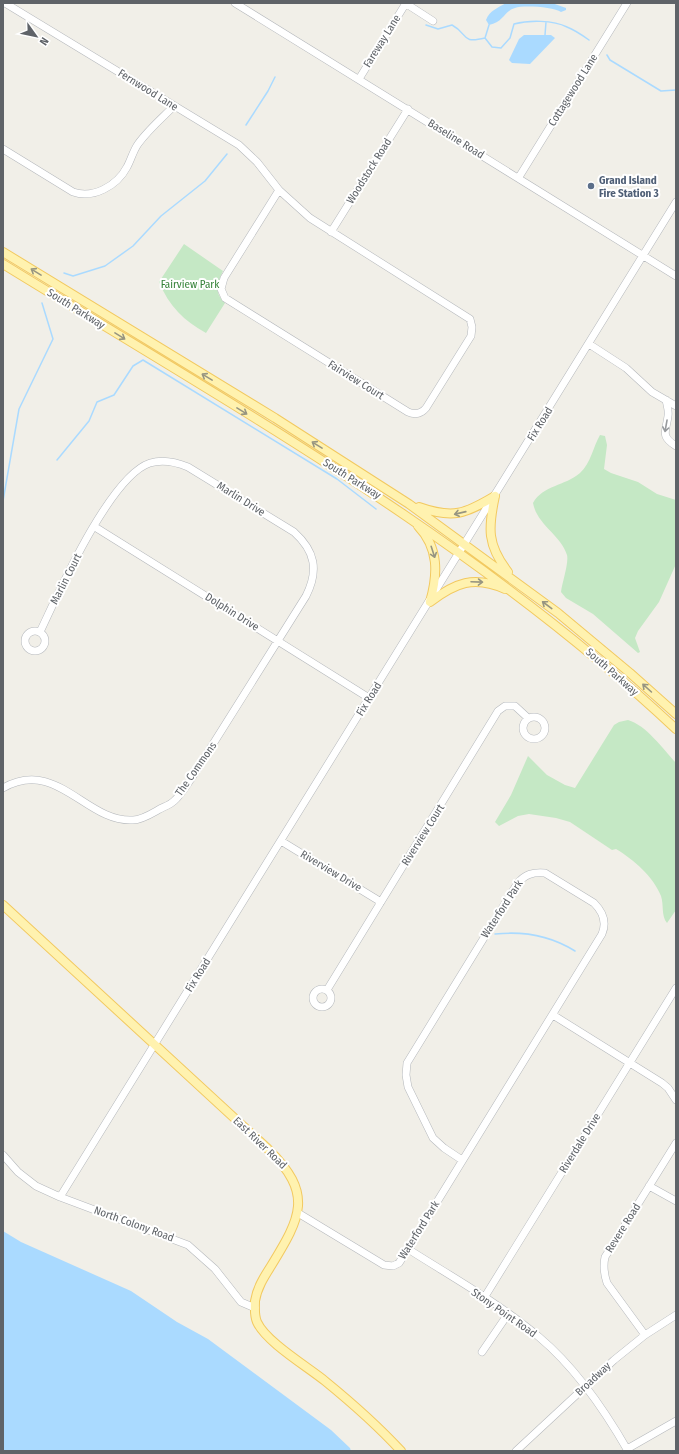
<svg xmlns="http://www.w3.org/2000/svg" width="679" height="1454" viewBox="0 0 679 1454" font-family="'Fira Sans Condensed',sans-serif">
	<rect width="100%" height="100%" fill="#f1efe8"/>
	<path fill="#c5e8c5" d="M184,244L223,271C217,283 214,293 225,303L206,333C184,321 169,306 159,282Z
		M600,435L605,436L607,445L604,469L611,473L638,482L657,494L676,500V564L659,602L638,631L635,638L640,652L638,653L593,614L566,598L561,592C562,583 569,563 567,555C561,535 537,525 533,503C543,485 565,486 580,473C591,463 593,447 600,435Z
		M628,720C646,725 663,749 676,763V910L667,923C661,916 664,905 661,896C653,876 634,860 616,849L612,850L570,822L556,818L529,814L518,816L499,826L495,822L511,795L528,756L547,775L565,785L575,788L614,725L619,722Z"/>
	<path fill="#aadaff" d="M506,3H552L566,8V10L561,12C554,7 523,5 515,8C504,11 504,22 489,25L486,20C490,10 498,8 506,3Z
		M524,35H551L555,38L530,64L512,63L509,60L519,39Z
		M3,1231L21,1242L131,1291L177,1322L208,1339L331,1430L350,1448L351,1451H3Z"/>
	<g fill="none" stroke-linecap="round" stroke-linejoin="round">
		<path stroke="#aadaff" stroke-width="1.5" d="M426,25L438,29L452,25C469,34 460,44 485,38L492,47L501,48L510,38L514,24C529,20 553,20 567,27C575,30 582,35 589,40
			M545,35L546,22
			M485,38L489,25
			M607,55L610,60L661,91L676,90
			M246,125L268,91L275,77
			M64,273L73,276L105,266L133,246L161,216L205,181L227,154
			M57,460L89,421L97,402L114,395L133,366L143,360L337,479L376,509
			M3,501L19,409L53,339L42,303
			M495,934C523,931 551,936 575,951"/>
		<g stroke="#b5b8bc" stroke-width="8">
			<path id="minor" d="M5,3L239,145L257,162L279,190
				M235,3L676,276
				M405,3L433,21
				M359,79L406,3
				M3,149L73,192C93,199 117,186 127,167C131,160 133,151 138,144C148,130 162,118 174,106
				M519,177L627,3
				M279,190L310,218L470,319L472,327L471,336L426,408C421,414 415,415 408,412L225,298L221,289L224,278Z
				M331,232L408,109
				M589,344L626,368L652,392L676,406
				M666,400C667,405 669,411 668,416C666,432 660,436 676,446
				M95,527L369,698
				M25 641a10 10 0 1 1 20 0a10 10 0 1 1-20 0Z
				M523 728a11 11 0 1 1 22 0a11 11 0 1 1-22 0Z
				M3,788C57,757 86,823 133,820C141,820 151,814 158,810C163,807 170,805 174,801C181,795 186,786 191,779L306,596C319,570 315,551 294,532L188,467C176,462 163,459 150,463C110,476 58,594 40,632
				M281,841L381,902
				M313 998a9 9 0 1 1 18 0a9 9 0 1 1-18 0Z
				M327,990L498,711L505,706H515L528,718
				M553,1015L662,1083L668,1088L676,1100
				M3,1155L18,1172L36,1186L60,1197L188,1245L215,1269L241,1302L255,1308
				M649,1186L676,1201
				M60,1197L676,202
				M298,1213L384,1265L393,1266L399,1263L408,1249L602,934C607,922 603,912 594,903L545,873C533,872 525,874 517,884L407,1063L406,1075L408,1087L433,1138L444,1148L462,1160
				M408,1249C452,1277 499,1303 539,1337C576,1368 604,1409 628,1451
				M484,1298L676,988
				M645,1335L607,1283C604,1274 603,1266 605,1257L676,1143
				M482,1352L508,1314
				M627,1449L676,1421
				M516,1451L614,1360L645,1335L676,1315"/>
		</g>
		<g stroke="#f2c960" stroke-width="10">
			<path id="major" d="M3,252L275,418L409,504L558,613L630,673L676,714
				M3,264C235,407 476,541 676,729
				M495,496C488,528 487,545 508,572
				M419,507C453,519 465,514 495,496
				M418,526C439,548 438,574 430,602
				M430,602C455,583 474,575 505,589
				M3,905L268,1149C314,1194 301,1217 271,1266C264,1277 257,1288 255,1301C255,1308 254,1315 257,1322C266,1342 308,1367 325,1381C352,1403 378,1426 401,1451"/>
		</g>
		<use href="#minor" stroke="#fff" stroke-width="7"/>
		<use href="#major" stroke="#fff2af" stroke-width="8"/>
	</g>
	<defs><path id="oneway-shaft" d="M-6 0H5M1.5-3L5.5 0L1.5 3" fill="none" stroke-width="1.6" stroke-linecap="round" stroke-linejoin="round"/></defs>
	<g stroke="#979581">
		<use href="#oneway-shaft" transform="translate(36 272) rotate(-148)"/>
		<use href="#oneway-shaft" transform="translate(120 336) rotate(32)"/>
		<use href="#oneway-shaft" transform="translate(207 377) rotate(-149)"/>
		<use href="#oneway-shaft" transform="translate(242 411) rotate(32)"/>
		<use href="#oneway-shaft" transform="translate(317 445) rotate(-148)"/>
		<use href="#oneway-shaft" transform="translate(460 513) rotate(167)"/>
		<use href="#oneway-shaft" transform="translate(433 552) rotate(72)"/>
		<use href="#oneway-shaft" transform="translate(477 582) rotate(2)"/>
		<use href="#oneway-shaft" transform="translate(547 605) rotate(-143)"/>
		<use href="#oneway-shaft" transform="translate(647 688) rotate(-138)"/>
	</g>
	<use stroke="#979a9d" href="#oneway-shaft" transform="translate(666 426) rotate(100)"/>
	<circle fill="#5c6f8a" stroke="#fff" stroke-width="1.5" cx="591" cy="186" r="4"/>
	<g text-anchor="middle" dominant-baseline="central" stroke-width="4" stroke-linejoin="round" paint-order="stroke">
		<g font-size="11" fill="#5f6368" stroke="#fff">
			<text transform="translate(382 41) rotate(-58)">Fareway Lane</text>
			<text transform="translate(148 90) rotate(32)">Fernwood Lane</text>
			<text transform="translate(573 90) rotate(-58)">Cottagewood Lane</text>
			<text transform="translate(456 139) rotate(32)">Baseline Road</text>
			<text transform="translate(369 171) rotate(-58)">Woodstock Road</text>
			<text transform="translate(76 309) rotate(32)">South Parkway</text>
			<text transform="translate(356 380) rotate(32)">Fairview Court</text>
			<text transform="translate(540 424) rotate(-58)">Fix Road</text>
			<text transform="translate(352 479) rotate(32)">South Parkway</text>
			<text transform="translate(241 499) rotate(32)">Marlin Drive</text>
			<text transform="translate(66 579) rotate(-63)">Marlin Court</text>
			<text transform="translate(232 612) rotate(32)">Dolphin Drive</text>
			<text transform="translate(612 672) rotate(41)">South Parkway</text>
			<text transform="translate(369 699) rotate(-58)">Fix Road</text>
			<text transform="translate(196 769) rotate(-55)">The Commons</text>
			<text transform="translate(423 835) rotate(-58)">Riverview Court</text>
			<text transform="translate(331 871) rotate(31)">Riverview Drive</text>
			<text transform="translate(502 909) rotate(-57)">Waterford Park</text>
			<text transform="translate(198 975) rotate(-58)">Fix Road</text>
			<text transform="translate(260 1143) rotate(44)">East River Road</text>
			<text transform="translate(580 1143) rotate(-58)">Riverdale Drive</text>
			<text transform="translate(134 1224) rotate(20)">North Colony Road</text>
			<text transform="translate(623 1228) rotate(-58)">Revere Road</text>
			<text transform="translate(419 1230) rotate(-58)">Waterford Park</text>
			<text transform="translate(504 1313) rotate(35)">Stony Point Road</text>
			<text transform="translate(593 1379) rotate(-43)">Broadway</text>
		</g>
		<g font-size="11" font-weight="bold" fill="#4e5e75" stroke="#fff" text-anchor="start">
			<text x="599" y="180">Grand Island<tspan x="599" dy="13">Fire Station 3</tspan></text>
		</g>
		<g font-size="11" fill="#348238" stroke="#fff">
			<text x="190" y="284">Fairview Park</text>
		</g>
	</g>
	<rect width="679" height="1454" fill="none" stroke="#5f6368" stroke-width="8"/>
	<g transform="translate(36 36) rotate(123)" stroke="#ffffff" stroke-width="3" paint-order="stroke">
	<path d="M0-3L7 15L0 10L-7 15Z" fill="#5f6368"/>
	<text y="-6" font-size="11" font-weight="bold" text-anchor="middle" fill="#5f6368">N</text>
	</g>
</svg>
